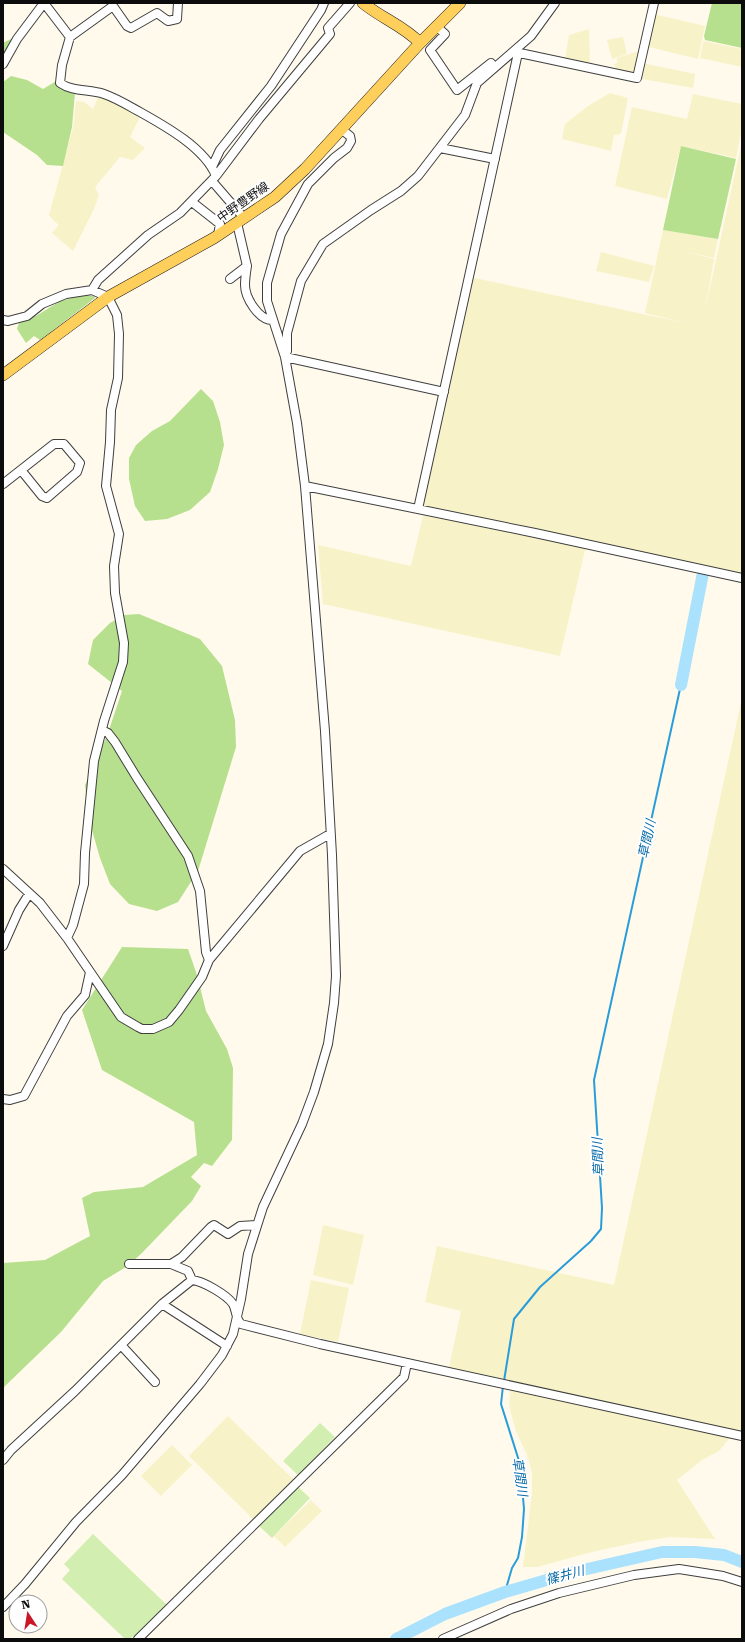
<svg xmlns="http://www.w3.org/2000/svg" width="745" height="1642" viewBox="0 0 745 1642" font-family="'Roboto Serif','Noto Sans JP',serif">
	<rect width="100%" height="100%" fill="#fffaeb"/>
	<path fill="#f8f2c8" d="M653,14L705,26L698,59L645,46Z
		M589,29L590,67L565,60L569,35Z
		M623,37L627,54L612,59L607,40Z
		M703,41L742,49V67L700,58Z
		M639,51L633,74L617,72L614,64L617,63V58Z
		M642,63L695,74L693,88L637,78Z
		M610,93L628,98L621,134L614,135L611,151L562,139L565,124L588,106Z
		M693,94L742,104V128L736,158L681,146L667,199L615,186L632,107L687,119Z
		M99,95L106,97L140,117L130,137L145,148L133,160L120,157L95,187L99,195L94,209L73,251L52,233L58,226V224L54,221L49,215L73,128L76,101L84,102L93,109Z
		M742,141V578L418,509L470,277L685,323L645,313L663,230L718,239L714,258L684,251L714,259L705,310Z
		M601,252L654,266L649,282L596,271Z
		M424,512L586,546L560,656L323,604L318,545L411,566Z
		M742,698V1436L733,1434L719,1451L702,1460L677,1480L715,1539L670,1537L638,1542L592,1552L537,1567H523L532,1493V1473L528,1457L516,1431L511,1414L509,1403L511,1386L448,1372L461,1311L425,1302L437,1246L614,1285Z
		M323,1225L364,1235L353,1285L313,1275Z
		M311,1280L349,1288L338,1342L300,1334Z
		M228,1416L294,1480L254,1520L189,1456Z
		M172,1445L192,1465L161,1496L141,1476Z
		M311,1500L322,1511L285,1547L274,1536Z"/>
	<path fill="#d3eeb1" d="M320,1423L335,1437L298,1475L283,1461Z
		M297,1486L310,1498L272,1538L259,1526Z
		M93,1534L167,1605C157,1616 140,1639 125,1639L62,1579L70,1570L64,1564Z"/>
	<path fill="#b7e08e" d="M712,3H742V48L705,40L704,36Z
		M11,39L14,41L3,57V43Z
		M11,76L27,80L43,89L58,80L75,93L72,127L63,166L47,165L37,155L3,132V82Z
		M681,146L736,159L718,239L663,230Z
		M84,295L94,296L95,298L40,340L34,336L26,343L17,329L19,323L25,321L32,314L36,316L60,301Z
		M201,389L213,401L220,422L224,445L218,469L210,492L190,510L167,519L145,521L135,506L129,479V458L136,445L152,431L170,421Z
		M139,614L200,639L222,666L235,720L236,747L198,871L178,902L157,911L129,904L110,884L100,858L89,820L85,785L108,733L122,691L88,664L93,640L110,623L124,615Z
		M122,947L188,949L197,975L206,1011L227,1049L233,1068L232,1140L212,1166L204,1163L191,1177L201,1186L192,1201L141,1254L126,1267L103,1281L61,1332L3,1388V1263L45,1260L90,1236L82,1198L94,1192L143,1187L197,1155L194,1122L102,1070L82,1010Z"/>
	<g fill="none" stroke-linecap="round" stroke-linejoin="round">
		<path stroke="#299ddb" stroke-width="2" d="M504,1381L514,1319L540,1287L591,1241L601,1229L602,1208L594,1080L680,689
			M503,1386L501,1404L520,1464L524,1509L522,1537L518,1558L512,1568L505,1592"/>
		<path stroke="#aae2fd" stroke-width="12" d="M681,685L703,573
			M396,1639L445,1614L505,1592L574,1572L662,1552H695L724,1555L742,1562"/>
		<g stroke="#3f3f3f" stroke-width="10">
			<path id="minor" d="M44,3L70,37
				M436,26L445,34L430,50L457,90L491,63L494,67
				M515,52L637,78L654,3
				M3,64L17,39L44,3
				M440,148L495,159
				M212,167L220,150L271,86L321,10L324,3
				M216,176L259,119L330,34L328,28L350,3
				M212,181L244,218
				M192,202L220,224L218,235
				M247,266C246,272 245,279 245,285C245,298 259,320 272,320
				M230,279L247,266L237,223
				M92,290L98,280L148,235L180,213L216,176C205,148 165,126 140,112C129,106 116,98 104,94C89,89 73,92 60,83L62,65L70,37L113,6L127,26L131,28L157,13L168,21L177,19L178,3
				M3,320L8,321L27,316L42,304L66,294L92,290L108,297L117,315L119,334L118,378L111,410L110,442L106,486L119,534L114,566L115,593L124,643L123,662L104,721L94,761L85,853L84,884L73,925L67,938
				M285,356L287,351V333L301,281L323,244L371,210L401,191L418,176L465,115L477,83L531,36L555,3
				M285,357L444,392
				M3,484L54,444H64L80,463L77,472L47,498L42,496L21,470
				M305,486L535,533L742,578
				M418,509L518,53
				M102,730L108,733L115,742L137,778L188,856L200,891L206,952L209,960
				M3,869L40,903L67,938L121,1017L138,1027L142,1029H153L169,1022L179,1010L202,977L209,960L300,851L330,834
				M3,946L19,910L29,894
				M3,1099L10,1100L24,1096L67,1016L85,995L90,972
				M129,1264H171L188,1271L192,1280
				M171,1264L182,1257L211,1227L214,1225L228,1234L240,1226L257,1225
				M162,1304L227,1346
				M121,1345L155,1382
				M3,1460L11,1450L75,1391L162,1304L192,1280C203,1281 227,1295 233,1304C237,1311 235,1318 241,1324L320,1344L742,1436
				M3,1607L25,1584L76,1522L122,1475L200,1384L222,1355L233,1334L241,1299L248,1254L263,1207L302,1124L314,1092L328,1044L334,1003L336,976L332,855L325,731L305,486L297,423L285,357L267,301V283L281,234L308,184L334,158L347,148L351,141L350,136L342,130
				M138,1639L404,1377L407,1363
				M443,1639L511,1609L559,1593L634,1575L679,1569L723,1576L742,1582"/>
		</g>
		<g stroke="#1d1d1d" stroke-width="12">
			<path id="major" d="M363,3C381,18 404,26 420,43
				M3,375L108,297L214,238L275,197L305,169L420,43L460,3"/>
		</g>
		<use href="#minor" stroke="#fff" stroke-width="8"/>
		<use href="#major" stroke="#ffcf5b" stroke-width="11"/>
	</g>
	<g text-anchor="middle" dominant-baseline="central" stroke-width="4" stroke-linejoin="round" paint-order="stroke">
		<g font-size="12" fill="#0c0c0c" stroke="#fff">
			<text transform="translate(243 202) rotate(-35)">中野豊野線</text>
		</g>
		<g font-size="13" font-style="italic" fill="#096caa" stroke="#fff">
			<text transform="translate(647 839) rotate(-78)">草間川</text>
			<text transform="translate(598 1157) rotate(-93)">草間川</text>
			<text transform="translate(520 1477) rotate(82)">草間川</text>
			<text transform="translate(565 1575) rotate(-15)">篠井川</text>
		</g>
	</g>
	<rect width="745" height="1642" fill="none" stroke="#0c0c0c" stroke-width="8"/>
	<g transform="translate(28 1614) rotate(348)"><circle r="19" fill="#ffffff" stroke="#9e9e9e"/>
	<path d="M0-3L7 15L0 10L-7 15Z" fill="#ca1627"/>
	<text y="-6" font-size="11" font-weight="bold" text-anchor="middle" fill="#0c0c0c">N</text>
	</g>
</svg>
